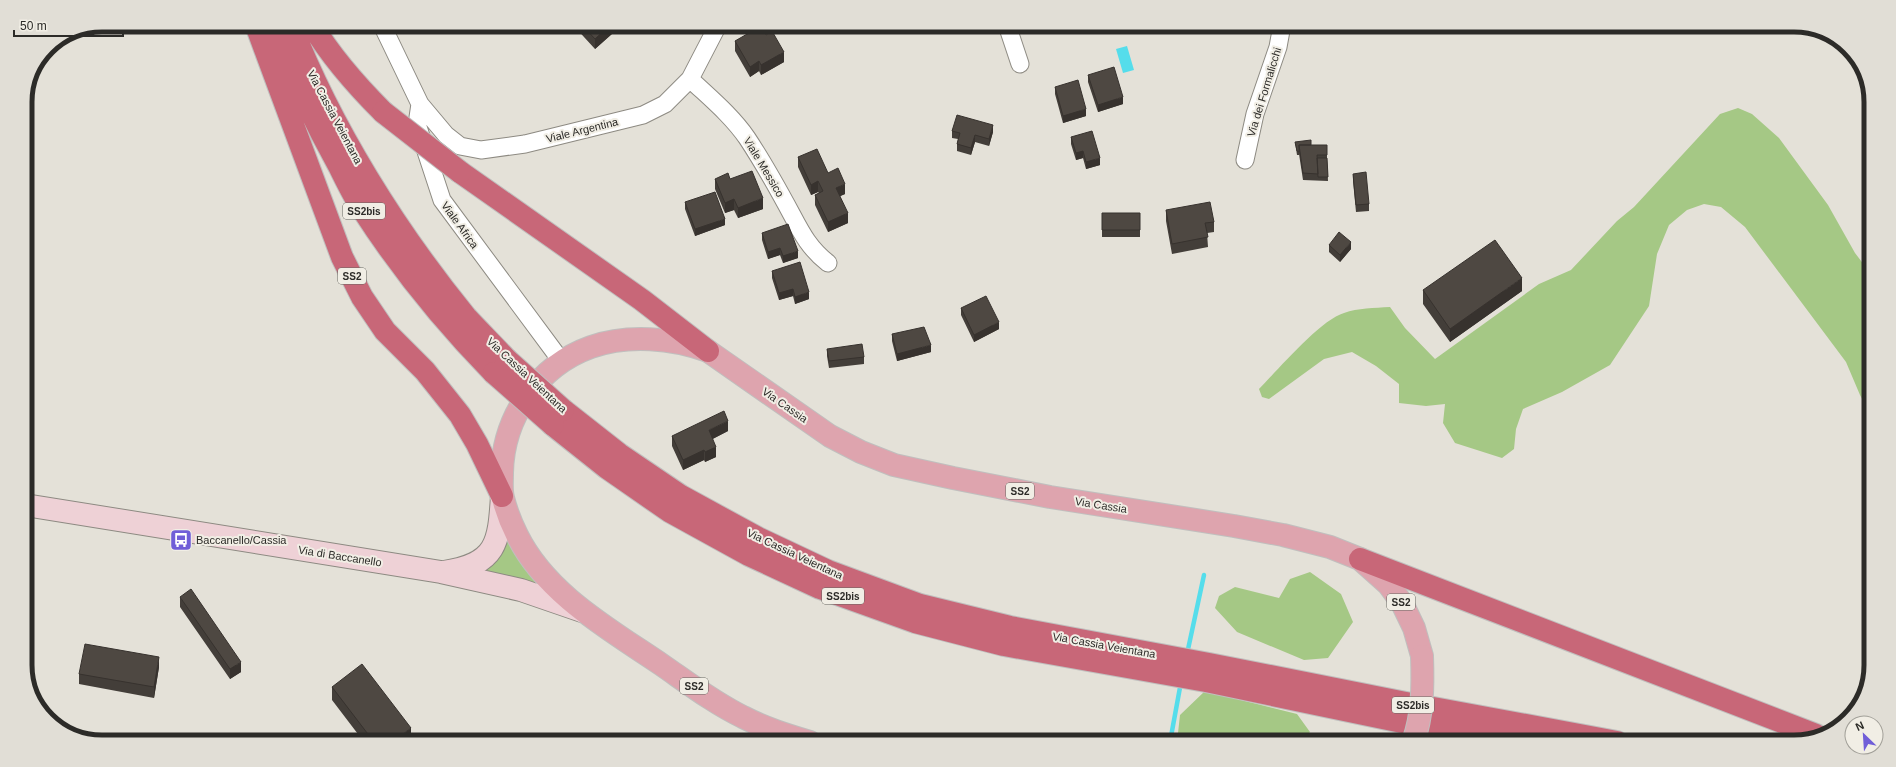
<svg xmlns="http://www.w3.org/2000/svg" width="1896" height="767" viewBox="0 0 1896 767" font-family="Arial,sans-serif">
	<rect width="100%" height="100%" fill="#e4e1d8"/>
	<path fill="#a5c885" d="M1738,108L1752,114L1779,138L1828,205L1855,253L1871,274V416L1860,395L1846,362L1745,227L1721,207L1704,204L1687,210L1669,225L1657,254L1649,306L1610,365L1562,392L1523,409L1516,429L1514,449L1502,458L1455,443L1443,423L1445,404L1426,406L1399,403V384L1376,366L1352,352L1324,359L1269,399L1262,397L1259,389C1278,370 1320,320 1344,313C1358,308 1374,308 1390,307L1405,328L1435,359L1539,284L1571,270L1617,221L1634,207L1720,114Z
		M507,534L544,586L472,570Z
		M1310,572L1341,594L1353,622L1328,658L1304,660L1237,632L1215,608L1219,596L1235,587L1279,598L1290,579Z
		M1205,691L1297,714L1310,732L1300,742H1177L1180,715Z"/>
	<path fill="#55ddeb" d="M1127,46L1134,70L1123,73L1116,49Z"/>
	<g fill="none" stroke-linecap="round" stroke-linejoin="round">
		<path stroke="#55ddeb" stroke-width="4.5" d="M1187,654L1204,575
			M1170,742L1181,682"/>
		<g stroke="#8d8a82" stroke-width="19">
			<path id="street" d="M382,25L420,104L417,124L442,200L562,362
				M1007,25L1020,64
				M690,79C710,98 731,115 747,138C763,162 778,189 792,215C802,234 810,249 828,263
				M420,104L446,135L460,146L481,150L525,144L643,115L665,104L690,79L718,25
				M1245,160L1255,114L1278,47L1282,25"/>
		</g>
		<g stroke="#8d8a82" stroke-width="24">
			<path id="secondary" d="M25,505L441,572L521,590L582,611
				M444,572C497,564 499,543 502,496"/>
		</g>
		<g stroke="#c0bfbe" stroke-width="24">
			<path id="primary" d="M810,742C787,735 764,728 743,717C714,703 688,683 662,665C609,629 546,594 517,535C511,523 506,510 503,498C501,490 502,481 502,473C503,417 538,366 591,347C628,334 672,338 708,351L830,436L861,452L894,465L953,478L1050,497L1234,526L1283,535L1330,547L1360,559L1388,584L1402,603L1414,628L1422,656"/>
		</g>
		<g stroke="#c0bfbe" stroke-width="24">
			<path id="highway" d="M256,25L342,257L362,297L385,331L425,371L460,415L477,444L502,496
				M272,25C292,74 314,121 340,168C347,182 354,197 363,210C401,269 445,323 494,373
				M291,25C331,128 396,231 466,317C479,331 493,345 506,359
				M312,25C332,58 356,85 383,112
				M460,172L642,300L708,351
				M563,410L619,454L681,496L758,538L828,571L920,605L1010,627L1209,664L1406,703L1617,742
				M553,425L607,468L669,511L749,555L820,588L915,622L1004,645L1206,681L1402,722L1516,742
				M1360,559L1816,735"/>
		</g>
		<use href="#street" stroke="#fff" stroke-width="17"/>
		<use href="#secondary" stroke="#eed1d6" stroke-width="22"/>
		<use href="#primary" stroke="#dea4ae" stroke-width="22"/>
		<use href="#highway" stroke="#c86778" stroke-width="22"/>
		<g stroke="#c0bfbe" stroke-width="24" stroke-linecap="butt">
			<path id="primary-bridge" d="M1413,742C1423,715 1423,685 1422,656"/>
		</g>
		<g stroke="#c0bfbe" stroke-width="24" stroke-linecap="butt">
			<path id="highway-bridge" d="M383,112L460,172
				M506,359L563,410
				M494,373L553,425"/>
		</g>
		<use href="#primary-bridge" stroke="#dea4ae" stroke-width="22"/>
		<use href="#highway-bridge" stroke="#c86778" stroke-width="22"/>
	</g>
	<path fill="#433e39" d="M573,25H622L595,49Z
		M766,35L784,62L761,75L759,71L750,77L735,51V41Z
		M1088,75L1123,104L1098,112L1088,82Z
		M1055,87L1086,116L1063,123L1055,94Z
		M952,131L993,132L989,146L975,142L971,155L957,151V144L958,139L952,138Z
		M1071,137L1100,165L1086,169L1083,158L1076,160L1071,144Z
		M1295,142L1311,145H1327V158L1328,181L1303,180L1299,154V155H1297Z
		M798,157L828,173L845,194L840,196L848,223L828,232L815,205V195L819,193L818,192L811,195L798,167Z
		M1353,174L1369,204V211L1356,212L1353,181Z
		M715,179H730L763,209L738,218L734,210L725,213L715,189Z
		M685,202L725,225L695,236L685,209Z
		M1166,210L1214,222V232L1207,233L1208,247L1172,254L1166,221Z
		M1102,213H1140V237H1102Z
		M762,233L798,258L783,263L780,255L768,259L762,240Z
		M1329,245L1351,249L1340,262L1329,252Z
		M772,271L809,299L795,304L793,296L779,300L772,278Z
		M1423,290L1522,291L1450,342L1423,304Z
		M961,308L999,329L974,342L961,315Z
		M892,334L931,352L897,361L892,341Z
		M827,349L864,357V364L829,368L827,356Z
		M728,431L712,439L716,457L705,462L704,460L683,470L672,446V436Z
		M180,597L241,672L230,679L180,607Z
		M159,667L154,698L79,684V674Z
		M332,687L411,741L409,742H364L332,700Z"/>
	<path fill="#37322e" d="M610,25H622L595,49V39Z
		M772,25H778L772,28Z
		M787,25H792L787,28Z
		M784,52V62L761,75V65Z
		M759,61V71L750,77V67Z
		M1123,97V104L1098,112V105Z
		M1086,109V116L1063,123V116Z
		M993,125V132L989,146V139Z
		M975,135V142L971,155V148Z
		M1083,151V158L1076,160V153Z
		M1100,158V165L1086,169V162Z
		M818,181V192L811,195V185Z
		M845,184V194L836,198V188Z
		M763,198V209L738,218V208Z
		M734,199V210L725,213V203Z
		M848,213V223L828,232V222Z
		M725,219V225L695,236V229Z
		M1351,242V249L1340,262V255Z
		M780,248V255L768,259V252Z
		M798,251V258L783,263V256Z
		M1522,278V291L1450,342V329Z
		M793,289V296L779,300V293Z
		M809,292V299L795,304V297Z
		M999,322V329L974,342V335Z
		M931,345V352L897,361V354Z
		M728,421V431L709,441V430Z
		M716,447V457L705,462V452Z
		M704,450V460L683,470V460Z
		M159,657V667L154,698V687Z
		M241,662V672L230,679V669Z
		M411,728V741L409,742H392Z"/>
	<path fill="#4e4842" stroke="#37322e" d="M582,25H610L595,39Z
		M761,26L766,35L772,31L784,52L761,65L759,61L750,67L735,41Z
		M1114,67L1123,97L1098,105L1088,75Z
		M1078,80L1086,109L1063,116L1055,87Z
		M957,115L993,125L989,139L975,135L971,148L957,144L960,133L952,131Z
		M1092,131L1100,158L1086,162L1083,151L1076,153L1071,137Z
		M1311,140V145H1299V152L1297,151L1295,142Z
		M1299,145H1327V155H1317L1318,174L1303,173Z
		M817,149L828,173L838,168L845,184L836,188L848,213L828,222L815,195L823,191L818,181L811,185L798,157Z
		M1317,158H1327L1328,177H1318Z
		M752,171L763,198L738,208L734,199L725,203L715,179L728,173L730,179Z
		M1366,172L1369,204L1356,205L1353,174Z
		M715,192L725,219L695,229L685,202Z
		M1210,202L1214,222L1205,223L1208,237L1172,244L1166,210Z
		M1102,213H1140V230H1102Z
		M788,224L798,251L783,256L780,248L768,252L762,233Z
		M1339,232L1351,242L1340,255L1329,245Z
		M1495,240L1522,278L1450,329L1423,290Z
		M800,262L809,292L795,297L793,289L779,293L772,271Z
		M986,296L999,322L974,335L961,308Z
		M924,327L931,345L897,354L892,334Z
		M862,344L864,357L829,361L827,349Z
		M724,411L728,421L709,430L716,447L705,452L704,450L683,460L672,436Z
		M191,589L241,662L230,669L180,597Z
		M85,644L159,657L154,687L79,674Z
		M362,664L411,728L392,742H374L332,687Z"/>
	<defs>
		<g id="bus-square" transform="scale(1.15)"><rect x="-9" y="-9" width="18" height="18" rx="4" fill="#705ed8" stroke="#f1eee5"/><path d="M-5-6H5V4H4V6H2V4H-2V6H-4V4H-5ZM-3.5-4V0h7V-4ZM-3.5 1.2v1.5H-2V1.2ZM2 1.2v1.5H3.5V1.2Z" fill="#fff"/></g>
	</defs>
	<g fill-rule="evenodd">
		<use href="#bus-square" x="181" y="540"/>
	</g>
	<g text-anchor="middle" dominant-baseline="central" stroke-width="4" stroke-linejoin="round" paint-order="stroke">
		<g fill="#f1eee5" stroke="#676661" stroke-width="1">
			<rect x="343" y="203" width="42" height="16" rx="3"/>
			<rect x="338" y="268" width="28" height="16" rx="3"/>
			<rect x="1006" y="483" width="28" height="16" rx="3"/>
			<rect x="822" y="588" width="42" height="16" rx="3"/>
			<rect x="1387" y="594" width="28" height="16" rx="3"/>
			<rect x="680" y="678" width="28" height="16" rx="3"/>
			<rect x="1392" y="697" width="42" height="16" rx="3"/>
		</g>
		<g font-size="10" font-weight="bold" fill="#2c2b28">
			<text x="364" y="211">SS2bis</text>
			<text x="352" y="276">SS2</text>
			<text x="1020" y="491">SS2</text>
			<text x="843" y="596">SS2bis</text>
			<text x="1401" y="602">SS2</text>
			<text x="694" y="686">SS2</text>
			<text x="1413" y="705">SS2bis</text>
		</g>
		<g font-size="11" fill="#2c2b28" stroke="#f1eee5">
			<text transform="translate(1264 92) rotate(-73)">Via dei Formalicchi</text>
			<text transform="translate(335 117) rotate(62)">Via Cassia Veientana</text>
			<text transform="translate(582 130) rotate(-14)">Viale Argentina</text>
			<text transform="translate(764 167) rotate(59)">Viale Messico</text>
			<text transform="translate(460 225) rotate(54)">Viale Africa</text>
			<text transform="translate(527 375) rotate(43)">Via Cassia Veientana</text>
			<text transform="translate(785 405) rotate(35)">Via Cassia</text>
			<text transform="translate(1101 505) rotate(9)">Via Cassia</text>
			<text transform="translate(795 554) rotate(25)">Via Cassia Veientana</text>
			<text transform="translate(340 556) rotate(9)">Via di Baccanello</text>
			<text transform="translate(1104 645) rotate(10)">Via Cassia Veientana</text>
		</g>
		<g font-size="11" fill="#2c2b28" stroke="#f1eee5" text-anchor="start">
			<text x="196" y="540">Baccanello/Cassia</text>
		</g>
	</g>
	<path d="M0 0H1896V767H0ZM102 32H1794A70 70 0 0 1 1864 102V665A70 70 0 0 1 1794 735H102A70 70 0 0 1 32 665V102A70 70 0 0 1 102 32Z" fill="#e1ded6" fill-rule="evenodd"/>
	<path fill="none" stroke="#2c2b28" stroke-width="5" d="M102 32H1794A70 70 0 0 1 1864 102V665A70 70 0 0 1 1794 735H102A70 70 0 0 1 32 665V102A70 70 0 0 1 102 32Z"/>
	<g transform="translate(1864 735) rotate(335)"><circle r="19" fill="#f1eee5" stroke="#a2a099"/>
	<path d="M0-3L7 15L0 10L-7 15Z" fill="#705ed8"/>
	<text y="-6" font-size="11" font-weight="bold" text-anchor="middle" fill="#2c2b28">N</text>
	</g>
	<path d="M14 30v6h109v-6" fill="none" stroke="#2c2b28" stroke-width="2"/>
	<text x="20" y="30" font-size="12" fill="#2c2b28" stroke="#f1eee5" stroke-width="3" paint-order="stroke">50 m</text>
</svg>
